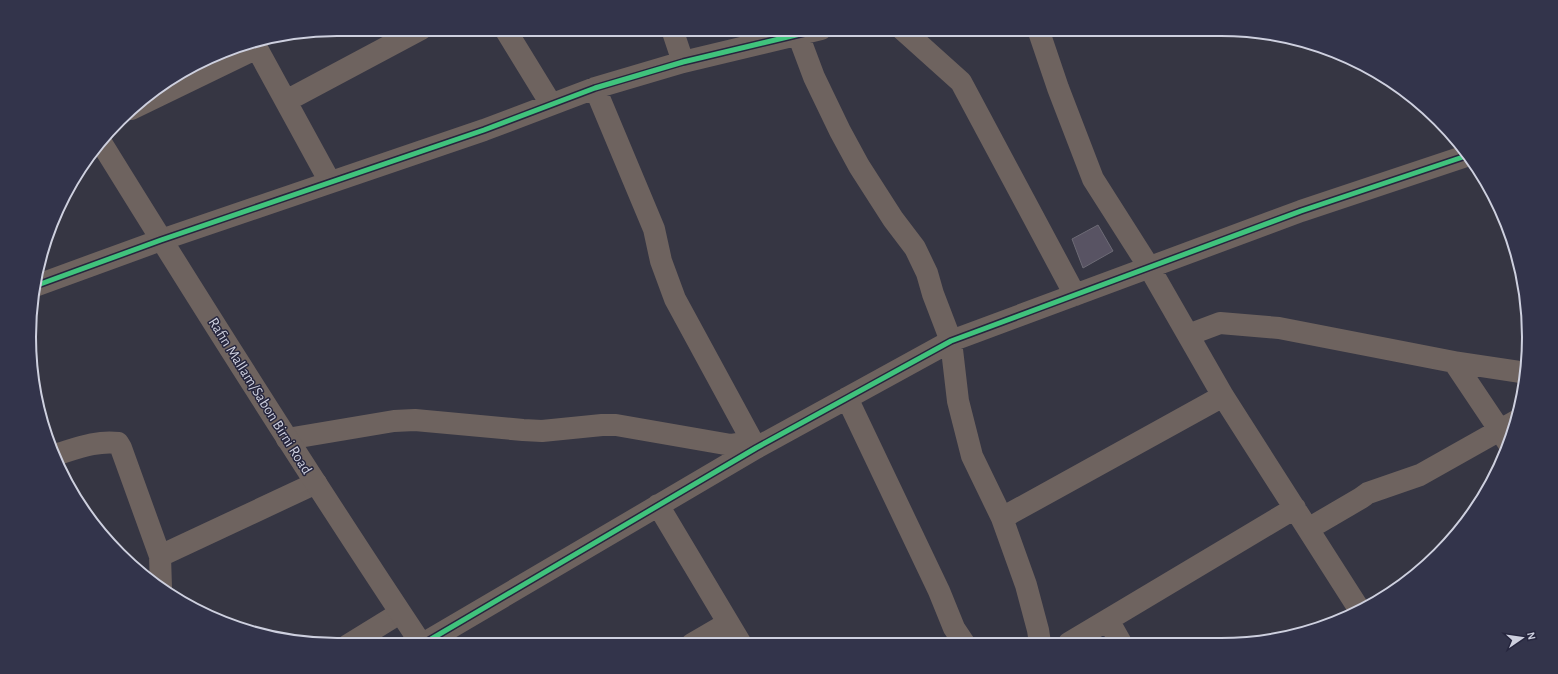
<svg xmlns="http://www.w3.org/2000/svg" width="1558" height="674" viewBox="0 0 1558 674" font-family="'Alegreya Sans',sans-serif">
	<rect width="100%" height="100%" fill="#363643"/>
	<path fill="#585363" stroke="#6d6b76" d="M1098,225L1113,251L1083,268L1072,239Z"/>
	<g fill="none" stroke-linecap="round" stroke-linejoin="round">
		<path stroke="#6e635f" stroke-width="22" d="M505,29L551,104
			M672,29L683,62
			M796,29L814,77L840,131L859,166L893,219L915,248L927,273L933,294L951,341L958,401L972,456L1002,518L1026,585L1038,630L1040,643
			M902,29L961,82L1075,295
			M1038,29L1058,88L1093,179L1149,267L1223,396L1359,609
			M254,43L330,182
			M595,88L654,229L661,261L675,299L756,448
			M286,101L421,29
			M131,109L257,48
			M35,286L161,240L484,130L595,88L683,62L821,29
			M1188,335L1220,323L1279,328L1454,362L1526,373
			M1454,362L1509,444
			M847,398L939,591L954,628L964,643
			M287,439L394,421L415,420L523,430L542,431L602,425H616L731,445L752,442
			M54,455C75,449 97,440 118,443L121,448L160,556L161,588
			M658,505L741,644
			M1002,518L1223,396
			M1308,529L1361,498L1368,493L1420,475L1516,421
			M160,556L316,483
			M1108,620L1121,643
			M1069,643L1295,508
			M692,644L728,623
			M348,645L400,613
			M421,645L756,448L951,341L1301,211L1469,155"/>
		<path stroke="#6e635f" stroke-width="22" d="M102,144C206,312 312,480 422,645"/>
		<g stroke="#26263e" stroke-width="8">
			<path id="cycleway" d="M35,286L161,240L484,130L595,88L683,62L821,29
				M421,645L756,448L951,341L1301,211L1469,155"/>
		</g>
		<use href="#cycleway" stroke="#40c37c" stroke-width="5"/>
	</g>
	<g text-anchor="middle" dominant-baseline="central" stroke-width="3" stroke-linejoin="round" paint-order="stroke">
		<g font-size="15" fill="#ced0df" stroke="#26263e">
			<text transform="translate(260 396) rotate(58)">Rafin Mallam/Sabon Birni Road</text>
		</g>
	</g>
	<path d="M0 0H1558V674H0ZM337 36H1221A301 301 0 0 1 1522 337V337A301 301 0 0 1 1221 638H337A301 301 0 0 1 36 337V337A301 301 0 0 1 337 36Z" fill="#33344b" fill-rule="evenodd"/>
	<path fill="none" stroke="#ced0df" stroke-width="2" d="M337 36H1221A301 301 0 0 1 1522 337V337A301 301 0 0 1 1221 638H337A301 301 0 0 1 36 337V337A301 301 0 0 1 337 36Z"/>
	<g transform="translate(1522 638) rotate(77)" stroke="#26263e" stroke-width="3" paint-order="stroke">
	<path d="M0-3L7 15L0 10L-7 15Z" fill="#ced0df"/>
	<text y="-6" font-size="11" font-weight="bold" text-anchor="middle" fill="#ced0df">N</text>
	</g>
</svg>
